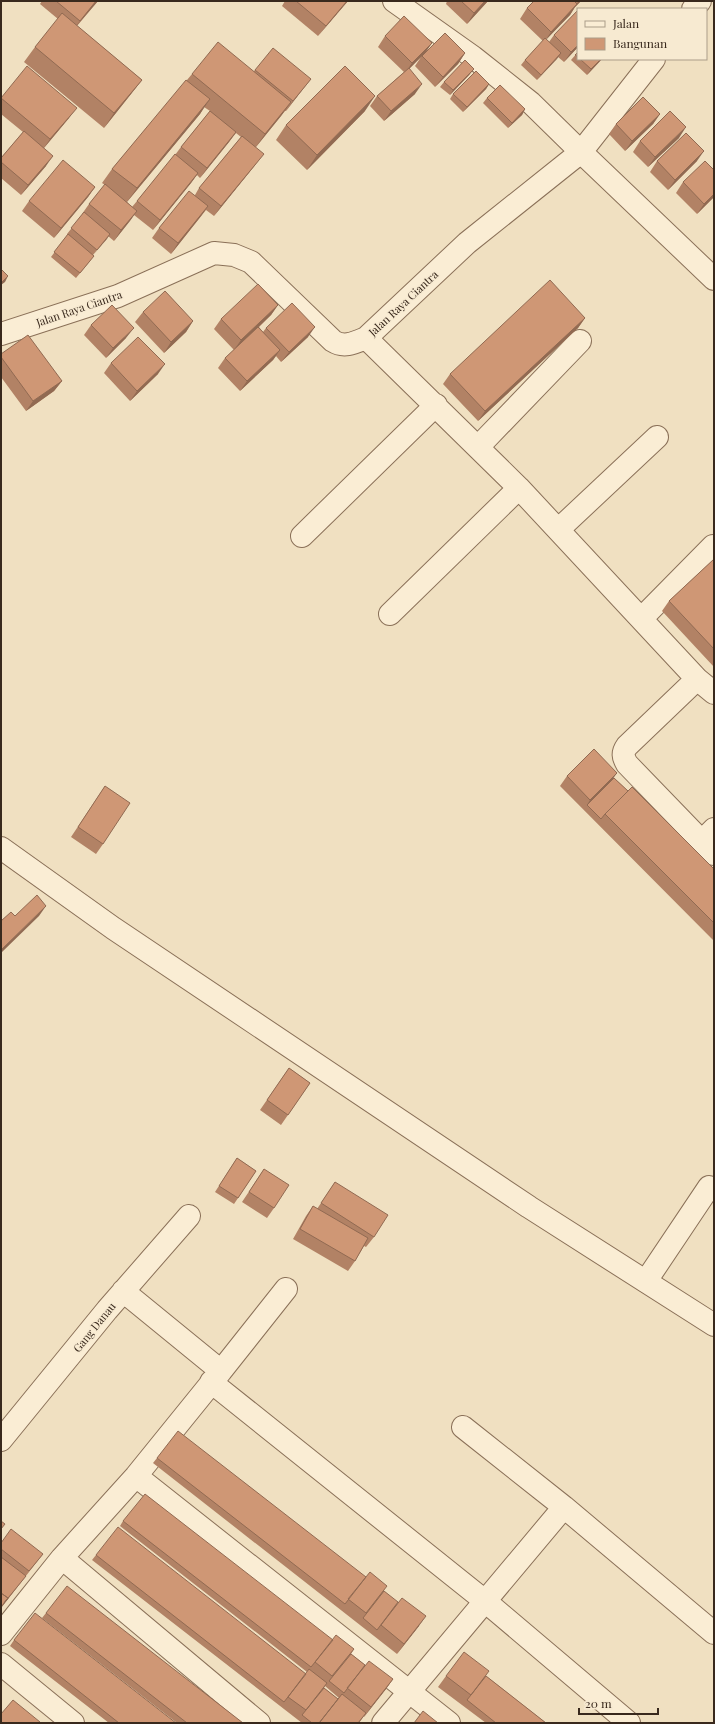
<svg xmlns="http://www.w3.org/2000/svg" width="715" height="1724" viewBox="0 0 715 1724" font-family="'Playfair Display',serif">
	<rect width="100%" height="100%" fill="#f0e0c1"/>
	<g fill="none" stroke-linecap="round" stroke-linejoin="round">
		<g stroke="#8a7058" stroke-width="24">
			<path id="minor" d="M394,1L473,57L531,103L581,152L654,59
				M693,9L700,1
				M1,334L118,296L214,253L234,255L251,262L333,341C344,348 354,343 366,338L467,243L581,152L714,279
				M366,338L519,488L697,679L714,693
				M478,447L580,341
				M559,529L657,437
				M302,536L436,405
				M390,614L519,488
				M641,619L713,546
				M697,679L627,746C622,753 623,757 627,764L714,854
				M701,842L714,829
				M646,1281L709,1187L714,1190
				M221,1371L286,1289
				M211,1382L485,1601L629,1723
				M463,1427L564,1507
				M1,1440L107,1310L189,1216
				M136,1476L449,1723
				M62,1558L259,1723
				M1,1634L62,1558L136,1476L221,1371L123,1291
				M1,1664L73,1723
				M383,1723L564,1507L714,1633"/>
		</g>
		<g stroke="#8a7058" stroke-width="24">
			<path id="tertiary" d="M1,848L113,928L529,1207L714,1325"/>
		</g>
		<use href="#minor" stroke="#faedd4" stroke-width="22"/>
		<use href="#tertiary" stroke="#faedd4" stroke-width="22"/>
	</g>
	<path fill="#b28265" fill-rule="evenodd" d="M42,1H98L77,26L142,80L131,94L104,128L24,62L35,47L58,19L40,4Z
		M285,1H348L318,36L282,6Z
		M447,1H488L467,24L446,4Z
		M534,1H581L575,7L570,15L546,39L549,42L554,35L578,47L564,62L558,57L537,80L521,65L525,60L543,41L520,19L527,8Z
		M385,36L432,43L425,53H465L458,64L435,87L415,66L421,57L409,69L415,94L384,121L370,106L377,96L404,72L378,47Z
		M578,52V59H602L587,75L571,60Z
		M255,70L311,79L303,89L286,111H285L256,147V164L214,216L206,210L171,254L152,238L159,228L195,195L199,188L241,137L236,133L229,142L200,178L197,175L191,183L153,230L134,215L114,241L108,236L93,255L90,261L76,278L51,257L68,234H67L82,215V214L89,204L105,185L102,183L112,169L187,80L192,74L254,71ZM204,107L210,111L181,147L175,155L137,201L132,207L127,202L200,114Z
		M470,74L450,95L440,87L444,82Z
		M489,84L486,89L463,112L450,99L453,94Z
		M1,98L69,118L44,148L46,166L21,195L1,178V158L23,132L1,114Z
		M487,98L525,109L522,115L508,128L483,103Z
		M365,111L307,170L276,140L286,125Z
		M660,114L653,124L625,151L609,134L616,124Z
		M679,138L648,167L633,152L640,141Z
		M657,161H697L668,190L650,172Z
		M683,182L714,197L697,214L676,193Z
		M95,187L88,197L54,238L22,211L29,201Z
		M278,305L271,315L259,327L263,332L266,328L308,337L281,362L276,356L273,360L240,391L218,368L225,358L234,350L214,329L221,319Z
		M143,312L193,321L186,332L164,353L135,322Z
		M585,318L578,328L478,421L443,384L450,374Z
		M91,325L126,338L106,358L84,335Z
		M1,354L62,381L54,391L26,411L1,377Z
		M111,363L158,374L130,401L104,373Z
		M714,559V667L662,611L669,601Z
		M567,776L614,778L628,791L714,869V941L560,786Z
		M105,786L103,844L96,854L71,837Z
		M289,1068L310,1083L281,1125L260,1110Z
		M237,1158L256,1171L234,1204L215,1192Z
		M264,1169L274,1208L267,1218L242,1202Z
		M335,1182L374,1237L366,1247L364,1246L355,1261L348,1271L293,1239L306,1216L313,1206L317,1209Z
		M157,1458L384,1591L419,1626L397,1654L153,1463Z
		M123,1521L333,1640L354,1649L351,1654L365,1665L393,1679L386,1689L364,1717V1716L359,1723H302L92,1560L96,1555L306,1674L307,1672L120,1526ZM325,1686L339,1698L338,1699L324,1688Z
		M1,1543L43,1554L1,1608Z
		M46,1613L243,1723H177L42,1618Z
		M14,1640L176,1723H109L10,1646Z
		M446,1676H486L546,1723H486L438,1687Z"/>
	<path fill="#916a52" d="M96,1H98L72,31Z
		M347,1H348L318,36L326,26Z
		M485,1H488L467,24L474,13Z
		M579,1H581L575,7L570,15L544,42L551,32L575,6Z
		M432,43L425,53L405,73L412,63Z
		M578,45V47L564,62L571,52Z
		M465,53L458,64L435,87L443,77Z
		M561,53L557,59L537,80L541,75Z
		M601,59H602L587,75L591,69Z
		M474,69L470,74L450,95L453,90Z
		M311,79L303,89L286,111L293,101Z
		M142,80L131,94L104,128L114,113Z
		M422,84L415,94L384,121L391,111Z
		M489,84L486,89L463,112L467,107Z
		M375,96L365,111L307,170L317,155Z
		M210,99L200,114L126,203L137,188Z
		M291,102L281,116L255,148L265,134Z
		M77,108L69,118L43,149L50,139Z
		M525,109L522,115L508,128L512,123Z
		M660,114L653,124L625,151L632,141Z
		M686,127L679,138L648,167L655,157Z
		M236,132L229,142L200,178L207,168Z
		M704,151L697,161L668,190L675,180Z
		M264,154L256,164L214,216L221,206Z
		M53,156L46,166L21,195L28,185Z
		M198,173L191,183L153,230L160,220Z
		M95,187L88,197L54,238L61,228Z
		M714,194V197L697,214L704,204Z
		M208,206L201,216L171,254L178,243Z
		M137,211L130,221L114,241L121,230Z
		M110,234L107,239L93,255L97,250Z
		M8,276L5,282L1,285V283Z
		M278,305L271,315L234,350L241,340Z
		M585,318L578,328L478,421L485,411Z
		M193,321L186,332L164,353L171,342Z
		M315,327L308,337L281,362L289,352Z
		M134,328L126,338L106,358L113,348Z
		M280,350L273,360L240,391L247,381Z
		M165,364L158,374L130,401L137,391Z
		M62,381L54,391L26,411L33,401Z
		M617,773L610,783L587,805L590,800Z
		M46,906L39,916L1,953V950Z
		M26,1576L22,1581L1,1608V1607Z
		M426,1616L419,1626L397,1654L404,1644Z
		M393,1679L386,1689L364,1717L371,1707Z"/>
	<path fill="#cf9775" stroke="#916a52" d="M56,1H96L80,21Z
		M296,1H347L326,26Z
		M461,1H485L474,13Z
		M534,1H574L577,4L551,32L527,8Z
		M578,10V45L571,52L554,35Z
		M62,13L142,80L114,113L35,47Z
		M404,16L432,43L412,63L385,36Z
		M445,33L465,53L443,77L422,56Z
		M545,38L561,53L541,75L525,60Z
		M218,42L291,102L265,134L192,74Z
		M273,48L311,79L293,101L255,70Z
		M578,52V57L575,55Z
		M580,59H601L591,69Z
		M465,60L474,69L453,90L444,82Z
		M27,66L77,108L50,139L1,98Z
		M345,66L375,96L317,155L286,125Z
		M409,68L422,84L391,111L377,96Z
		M476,71L489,84L467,107L453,94Z
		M186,80L210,99L137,188L112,169Z
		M500,85L525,109L512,123L487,98Z
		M643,97L660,114L632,141L616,124Z
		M210,111L236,132L207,168L181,147Z
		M670,111L686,127L655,157L640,141Z
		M24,131L53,156L28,185L1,162V158Z
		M686,133L704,151L675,180L657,161Z
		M242,136L264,154L221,206L199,188Z
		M175,154L198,173L160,220L137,201Z
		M63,160L95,187L61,228L29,201Z
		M705,161L714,170V194L704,204L683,182Z
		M105,184L137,211L121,230L89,204Z
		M189,191L208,206L178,243L159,228Z
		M84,212L110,234L97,250L71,228Z
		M68,234L94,256L80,273L54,252Z
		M1,269L8,276L1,283Z
		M550,280L585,318L485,411L450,374Z
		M258,284L278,305L241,340L221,319Z
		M165,291L193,321L171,342L143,312Z
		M292,303L315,327L289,352L266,328Z
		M112,305L134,328L113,348L91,325Z
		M258,327L280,350L247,381L225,358Z
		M28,335L62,381L33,401L1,357V354Z
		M138,337L165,364L137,391L111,363Z
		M714,559V649L669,601Z
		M594,749L617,773L590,800L567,776Z
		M614,778L628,791L605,814L601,819L587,805Z
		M105,786L130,803L103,844L78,827Z
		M632,787L714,869V923L605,814Z
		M37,895L46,906L1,950V921L11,912L15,916Z
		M289,1068L310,1083L288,1115L267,1100Z
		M237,1158L256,1171L238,1198L219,1186Z
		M264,1169L289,1185L274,1208L249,1192Z
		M335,1182L388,1215L374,1237L321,1203Z
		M313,1206L368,1238L355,1261L300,1229Z
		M178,1431L366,1577L345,1604L157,1458Z
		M145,1494L333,1640L311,1667L123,1521Z
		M1,1521L5,1524L1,1529Z
		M118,1527L306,1674L284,1702L96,1555Z
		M11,1529L43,1554L29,1571L1,1549V1543Z
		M1,1557L26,1576L4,1603L8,1598L1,1593Z
		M370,1572L387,1586L366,1613L348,1599Z
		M67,1586L243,1723H187L46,1613Z
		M384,1591L398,1602L377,1630L363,1618Z
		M1,1593L8,1598L1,1607Z
		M402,1598L426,1616L404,1644L381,1625Z
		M35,1613L176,1723H119L14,1640Z
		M336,1635L354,1649L332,1676L315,1662Z
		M464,1652L489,1671L471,1695L446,1676Z
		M351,1654L365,1665L344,1693L329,1681Z
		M369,1661L393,1679L371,1707L347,1688Z
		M309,1669L327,1683L306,1710L288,1697Z
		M486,1676L546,1723H496L467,1700Z
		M324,1688L338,1699L319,1723H312L302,1715Z
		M342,1694L366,1713L358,1723H321L320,1722Z
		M13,1700L40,1722V1723H1V1714Z
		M423,1711L438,1723H414Z"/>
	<g text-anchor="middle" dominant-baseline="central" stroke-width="3" stroke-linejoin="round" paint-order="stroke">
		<g font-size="11" fill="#39291d" stroke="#f7ead1">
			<text transform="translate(403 303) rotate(-43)">Jalan Raya Ciantra</text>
			<text transform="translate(79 308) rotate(-19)">Jalan Raya Ciantra</text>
			<text transform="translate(94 1327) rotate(-51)">Gang Danau</text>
		</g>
	</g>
	<rect width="715" height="1724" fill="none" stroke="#39291d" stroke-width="4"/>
	<rect x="577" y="8" width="130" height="52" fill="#f7ead1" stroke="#ab9d89"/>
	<rect x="585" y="21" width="20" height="6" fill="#faedd4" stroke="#ab9d89"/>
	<text x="613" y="28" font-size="12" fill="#39291d">Jalan</text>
	<rect x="585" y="38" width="20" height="12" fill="#cf9775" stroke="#ab9d89"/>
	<text x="613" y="48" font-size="12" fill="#39291d">Bangunan</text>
	<path d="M579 1708v6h79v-6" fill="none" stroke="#39291d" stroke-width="2"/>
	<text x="585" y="1708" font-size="12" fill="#39291d" stroke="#f7ead1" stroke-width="3" paint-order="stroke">20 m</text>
</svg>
